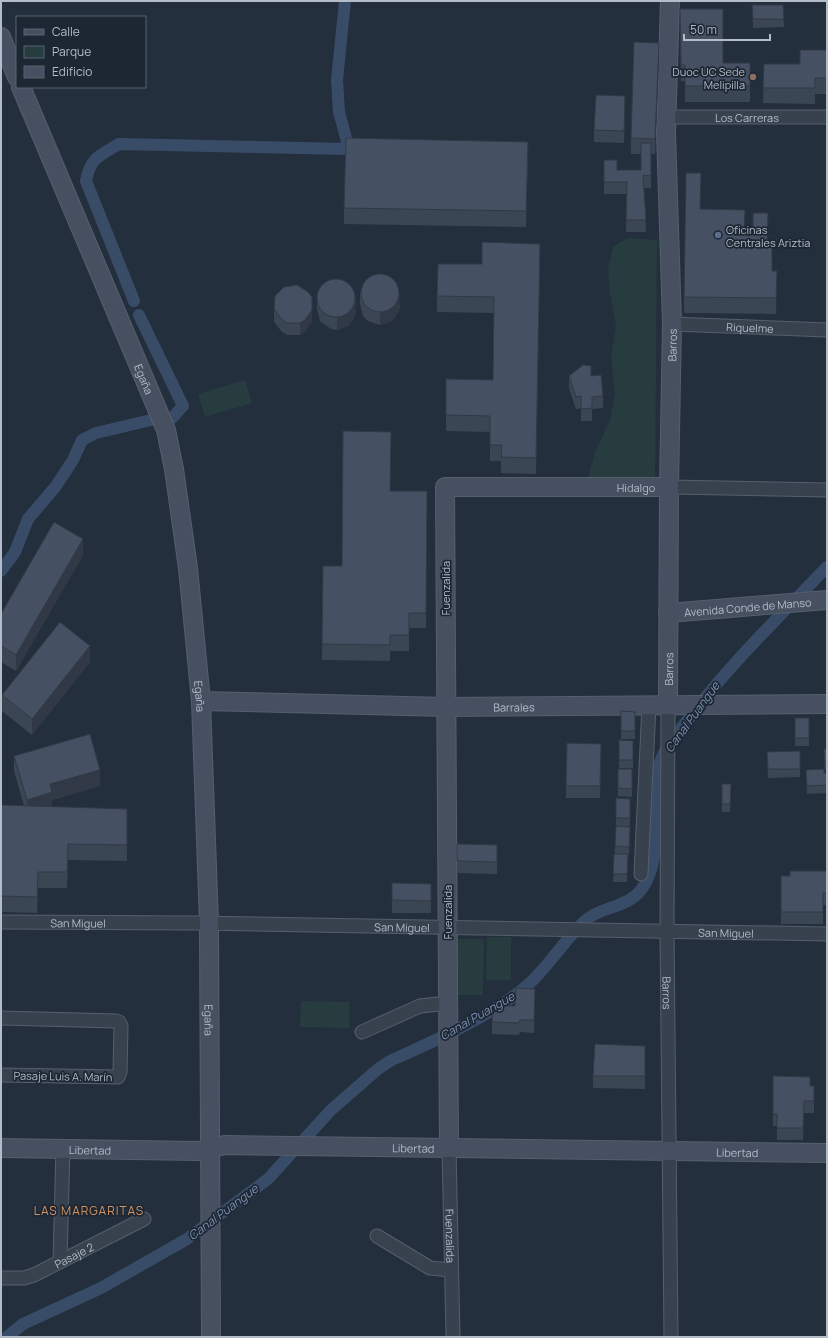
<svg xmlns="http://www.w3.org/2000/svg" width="828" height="1338" viewBox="0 0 828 1338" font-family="Manrope,sans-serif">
	<rect width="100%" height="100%" fill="#242f3e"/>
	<path fill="#263c3f" d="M627,238L657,240L655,485L586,486L595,452L610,420L615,393L611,357L616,326L610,293L608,269L613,247Z
		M245,380L252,403L205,417L198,394Z
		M487,937H511V980H486Z
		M456,939H484L483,995H455Z
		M301,1001L350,1002L349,1028L300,1027Z"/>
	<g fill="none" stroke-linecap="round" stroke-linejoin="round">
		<path stroke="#394c67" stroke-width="12" d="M134,301L86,181C90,158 100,155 119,144L349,149L339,112L337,80L345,1
			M139,315L183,406L172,418
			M1,571L15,552L28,519L56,486L73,460L82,440L96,433L151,420
			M7,1337L23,1324L101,1288L187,1239L268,1179L331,1110L378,1069L390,1061C432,1042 496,1014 530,983C550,964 566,938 586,920C602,906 627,908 641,890C668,855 645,800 661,760C666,745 680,730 690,717C731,663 780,616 827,567"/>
		<g stroke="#565f6c" stroke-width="15">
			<g id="street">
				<path id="s1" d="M667,117H827"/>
				<path id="s2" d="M672,324L827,330"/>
				<path d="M669,487L827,490"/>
				<path id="s3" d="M668,705L667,931L671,1337"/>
				<path d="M641,874L649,705"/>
				<path id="s4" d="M1,922L194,923L827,934"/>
				<path d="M1,1018L116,1021L119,1022L121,1026L120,1072L118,1077L1,1075"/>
				<path d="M362,1032L420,1006L448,1003"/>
				<path id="s5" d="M449,1148L453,1337"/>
				<path d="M377,1236L430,1268L451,1270"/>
				<path d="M60,1261L63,1148"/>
				<path id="s6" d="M1,1278H24L34,1275L144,1219"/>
			</g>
		</g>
		<g stroke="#565f6c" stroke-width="20">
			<g id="secondary">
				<path d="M1,37L17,77"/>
				<path id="s7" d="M21,87L166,430L174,469L188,568L201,701L209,923L211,1337"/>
				<path id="s8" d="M668,613L827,600"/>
				<path id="s9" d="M201,701L446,707L827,704"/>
				<path id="s10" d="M668,705L669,487L672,324L666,132L670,1"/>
				<path id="s11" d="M1,1148L199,1151L225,1145L827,1153"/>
				<path id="s12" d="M449,1148L445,487H669"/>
			</g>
		</g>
		<use href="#street" stroke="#38414e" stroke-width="13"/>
		<use href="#secondary" stroke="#465061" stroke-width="18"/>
	</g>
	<path fill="#3b4654" d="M752,5H783L784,27L753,28Z
		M680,9L723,63H750V102H685V81H681Z
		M827,50V94H815V104L763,103L764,64H800Z
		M659,59L655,154H651V188H644L646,232H626L627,194H604V160L617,170H641V154H631V138Z
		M625,108L624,143L594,142V130Z
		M528,157L526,227L344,224V208Z
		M700,209L745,234L767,245L772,271H777L776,314L684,313V297Z
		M540,259L536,474L501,473V461H490V432L446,431V415L493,380L494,313L437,312V296L482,264Z
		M360,292L400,305L399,311L392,321L380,325L368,321L363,316L360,304Z
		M317,297L356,310L355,316L348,326L337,330L331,329L320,321L317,309Z
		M274,309L312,322L305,332L300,335H287L282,332L274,322Z
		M569,376H591L603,396V408L592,409V421H581V408L576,409L569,388Z
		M391,491H427L426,628H409V651H390V661L322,660L323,566H342Z
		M83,555L16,671L1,662V614Z
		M90,662L32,735L2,711V695Z
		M795,718H809V746H795Z
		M635,720V739H621V731Z
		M633,741V768H619V760Z
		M827,746V772V770H825L824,758V749H826Z
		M800,751V777L768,778L767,752Z
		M14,756L100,786L52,800V807L127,825V861L68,860L67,888H38L37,913L1,912V805L24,806L14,771Z
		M601,756L600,798H566V786Z
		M632,769V797L618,796V788Z
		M806,770L827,773V793L807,794Z
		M722,784H731L730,812H722Z
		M630,799V826H616V818Z
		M630,835L629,855H628L627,882H613L615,846Z
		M457,844L497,845V874L457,873Z
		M827,871V905H823V924H781V876H790Z
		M392,883L431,884V913H392Z
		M535,1001L534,1033L520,1032L519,1035L492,1034V1022L515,1006Z
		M645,1046V1089L593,1088V1076Z
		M773,1076L810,1086H814V1113H804L803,1140H777V1126H773Z"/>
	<path fill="#303945" d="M659,43V59L655,154V139Z
		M625,96V108L624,143V131Z
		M400,293L399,311L392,321L380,325V313Z
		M356,298L355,316L348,326L337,330V318Z
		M312,310V322L305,332L300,335V323Z
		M83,539V555L16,671V655Z
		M90,646V662L32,735V719Z
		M100,770V786L52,800V808L27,816V800L50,784Z
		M535,989V1001L534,1033V1020Z"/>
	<path fill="#455162" stroke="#303945" d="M752,5H783L784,19H753Z
		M680,9H723V63H750V86H685V65H681Z
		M634,42L659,43L655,139L631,138Z
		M800,50H827V78H815V88H763L764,64H800Z
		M596,95L625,96L624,131L594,130Z
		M346,138L528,142L526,211L344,208Z
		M641,143H651V176L643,175L646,220H626L627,182H604V160H617V170H641Z
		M686,173H701L700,209L745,210L744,234H753V213H768L767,245L772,246V271H777L776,298L684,297Z
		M482,242L540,244L536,458L501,457L502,445H490V416L446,415V379L493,380L494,297L437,296L438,264H482Z
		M361 293a19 19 0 1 1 38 0a19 19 0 1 1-38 0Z
		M317 298a19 19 0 1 1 38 0a19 19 0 1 1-38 0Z
		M297,285L308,292L312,297V310L305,320L300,323H287L282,320L274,309L275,296L284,287Z
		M583,365L591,366V376L601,375L603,396L592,397V408L581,409V396L576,397L569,376Z
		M343,431L391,432L390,491H427L426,613H409V635H390V645L322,644L323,566H342Z
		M54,522L83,539L16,655L1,646V614Z
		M60,622L90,646L32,719L2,695Z
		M621,711L635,712V731H621Z
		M795,718H809V738H795Z
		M90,734L100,770L50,784L52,792L27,800L14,756Z
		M619,740L633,741V760H619Z
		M567,743L601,744L600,786H566Z
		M826,746H827V764V762H825L824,749H827Z
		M800,751V769H768L767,752Z
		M618,769H632V789L618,788Z
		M824,769V773H827V785L807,786L806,770Z
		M722,784H731L730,804H722Z
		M616,798L630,799V818H616Z
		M1,805L127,809V845L68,844L67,872H38L37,897L1,896Z
		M616,826L630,827L629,847L615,846Z
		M457,844L497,845V862L457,861Z
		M614,854H628L627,874H613Z
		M790,871H827V893H823V912H781V876H790Z
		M392,883L431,884V901L392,900Z
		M516,988L535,989L534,1020H520L519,1023L492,1022L493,1005L515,1006Z
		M595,1044L645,1046V1076H593Z
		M773,1076L810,1077V1086H814V1101H804L803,1128H777V1114H773Z"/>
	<circle fill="#8d6e63" stroke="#1d2633" stroke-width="1.5" cx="753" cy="77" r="4"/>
	<circle fill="#5c6f8a" stroke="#1d2633" stroke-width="1.5" cx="718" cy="235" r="4"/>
	<g text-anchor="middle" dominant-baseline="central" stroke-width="3.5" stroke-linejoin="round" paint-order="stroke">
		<g font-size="11" fill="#b4bcc9" stroke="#1d2633" text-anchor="end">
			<text x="745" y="71">Duoc UC Sede<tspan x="745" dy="13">Melipilla</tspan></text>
			<text x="726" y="229" text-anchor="start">Oficinas<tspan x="726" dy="13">Centrales Ariztia</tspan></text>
		</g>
		<g font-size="11" fill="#b4bcc9" stroke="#1d2633">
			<text stroke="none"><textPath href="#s1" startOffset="80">Los Carreras</textPath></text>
			<text stroke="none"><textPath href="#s2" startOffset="78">Riquelme</textPath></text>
			<text stroke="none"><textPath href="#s10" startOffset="360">Barros</textPath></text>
			<text stroke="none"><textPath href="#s7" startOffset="317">Egaña</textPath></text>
			<text stroke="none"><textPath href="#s12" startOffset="852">Hidalgo</textPath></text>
			<text transform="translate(445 588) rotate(-90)">Fuenzalida</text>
			<text stroke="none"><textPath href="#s8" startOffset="80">Avenida Conde de Manso</textPath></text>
			<text stroke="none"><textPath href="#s10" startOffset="36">Barros</textPath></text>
			<text stroke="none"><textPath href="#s7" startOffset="641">Egaña</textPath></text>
			<text stroke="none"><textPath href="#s9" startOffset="313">Barrales</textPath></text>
			<text transform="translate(447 912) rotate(-90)">Fuenzalida</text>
			<text stroke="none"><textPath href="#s4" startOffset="77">San Miguel</textPath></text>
			<text stroke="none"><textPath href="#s4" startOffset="401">San Miguel</textPath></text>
			<text stroke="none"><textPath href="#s4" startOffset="725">San Miguel</textPath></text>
			<text stroke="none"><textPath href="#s3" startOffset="288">Barros</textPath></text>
			<text stroke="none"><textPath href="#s7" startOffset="965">Egaña</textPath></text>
			<text transform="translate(63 1076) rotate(1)">Pasaje Luis A. Marín</text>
			<text stroke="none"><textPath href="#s11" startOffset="413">Libertad</textPath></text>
			<text stroke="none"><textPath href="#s11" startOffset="89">Libertad</textPath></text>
			<text stroke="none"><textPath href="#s11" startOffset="737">Libertad</textPath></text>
			<text stroke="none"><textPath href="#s5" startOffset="88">Fuenzalida</textPath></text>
			<text stroke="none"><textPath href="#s6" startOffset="78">Pasaje 2</textPath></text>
		</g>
		<g font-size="12" font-style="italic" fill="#7c92b1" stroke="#1d2633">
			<text transform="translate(692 717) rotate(-54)">Canal Puangue</text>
			<text transform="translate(477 1016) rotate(-30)">Canal Puangue</text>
			<text transform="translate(223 1212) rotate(-37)">Canal Puangue</text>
		</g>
		<g font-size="12" letter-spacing="1" fill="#d59563" stroke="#1d2633">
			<text x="89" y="1210">LAS MARGARITAS</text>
		</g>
	</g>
	<rect width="828" height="1338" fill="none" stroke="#b4bcc9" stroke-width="4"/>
	<rect x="16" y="16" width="130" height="72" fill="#1d2633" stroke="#59626f"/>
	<rect x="24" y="29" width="20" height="6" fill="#465061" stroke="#59626f"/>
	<text x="52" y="36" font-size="12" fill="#b4bcc9">Calle</text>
	<rect x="24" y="46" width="20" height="12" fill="#263c3f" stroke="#59626f"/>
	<text x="52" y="56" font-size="12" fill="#b4bcc9">Parque</text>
	<rect x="24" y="66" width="20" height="12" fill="#455162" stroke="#59626f"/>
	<text x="52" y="76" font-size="12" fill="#b4bcc9">Edificio</text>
	<path d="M684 34v6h86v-6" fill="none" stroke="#b4bcc9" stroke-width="2"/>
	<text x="690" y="34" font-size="12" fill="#b4bcc9" stroke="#1d2633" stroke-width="3" paint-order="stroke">50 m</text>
</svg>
